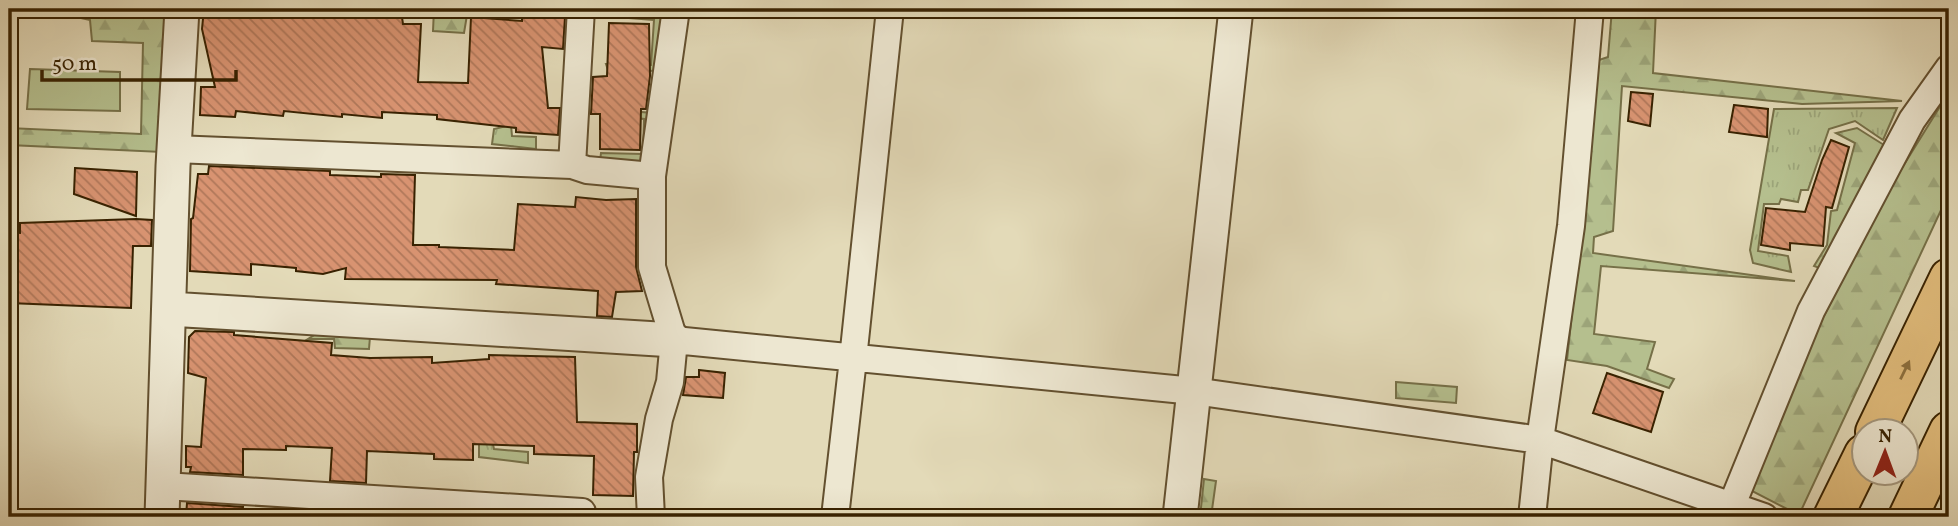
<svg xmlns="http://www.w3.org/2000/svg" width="1958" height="526" viewBox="0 0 1958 526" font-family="Vollkorn,serif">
	<defs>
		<pattern id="grass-tufts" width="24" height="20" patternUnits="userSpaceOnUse" patternTransform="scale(1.75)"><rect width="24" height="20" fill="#b5bf8e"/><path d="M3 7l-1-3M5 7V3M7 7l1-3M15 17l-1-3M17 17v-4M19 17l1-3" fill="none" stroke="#9ca479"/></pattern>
		<pattern id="forest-firs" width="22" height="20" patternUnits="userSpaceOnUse" patternTransform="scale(1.75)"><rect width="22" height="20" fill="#b5bf8e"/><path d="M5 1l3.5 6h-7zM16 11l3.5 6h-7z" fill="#9ca479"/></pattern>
		<pattern id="building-back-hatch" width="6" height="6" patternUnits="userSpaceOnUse" patternTransform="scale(1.75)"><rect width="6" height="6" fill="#d89371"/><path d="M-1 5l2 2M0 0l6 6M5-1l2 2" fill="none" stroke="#b0785a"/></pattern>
	</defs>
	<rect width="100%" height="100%" fill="#e3dab8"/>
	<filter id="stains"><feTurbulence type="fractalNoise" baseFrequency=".00286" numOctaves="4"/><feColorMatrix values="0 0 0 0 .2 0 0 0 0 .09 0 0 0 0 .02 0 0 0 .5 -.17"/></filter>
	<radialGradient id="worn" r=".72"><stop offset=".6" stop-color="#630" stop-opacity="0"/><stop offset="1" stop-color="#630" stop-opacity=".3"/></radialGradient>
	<path fill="url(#grass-tufts)" stroke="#767048" stroke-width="2" d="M1897,108L1883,140L1855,121L1829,129L1808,190H1801L1798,202L1781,199L1779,204H1764L1758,251L1788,256L1791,272L1753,263L1750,250L1774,109Z
		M511,125L512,136L536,137V149L492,144L494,129Z
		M492,440L494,449L528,452V463L479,457V442Z"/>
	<path fill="url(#forest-firs)" stroke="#767048" stroke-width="2" d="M67,9H169L162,152L9,145V128L141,134L143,43L92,41L90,20L67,15Z
		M434,9H468L464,33L433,31Z
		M617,9H662L660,71L608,70L606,64L651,65L654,20L617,17Z
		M1612,9H1656L1653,73L1902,101L1802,104L1622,86L1613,231L1594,237L1593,253L1795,281L1601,266L1594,334L1655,342L1647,369L1674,379L1669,388L1607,366L1567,360L1599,60L1608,57Z
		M1949,92V193L1799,515L1752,491L1761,454L1815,333L1892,184Z
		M608,109L652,113L649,163L600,161L601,153L643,154L644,119L608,115Z
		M1857,128L1884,145L1825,270L1814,266L1827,245L1831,211L1837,210L1855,143L1836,133Z
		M321,331L370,337L369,349L335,348L334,339H308Z
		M1396,382L1457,387L1456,403L1396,398Z
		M1204,479L1216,481L1211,517H1200Z"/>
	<path fill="#b5bf8e" stroke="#767048" stroke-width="2" d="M30,69L120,72V111L27,109Z"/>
	<path fill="url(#building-back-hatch)" stroke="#382201" stroke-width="2" d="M204,9H245V15L299,17V9L401,11L403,24H421L418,82L468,83L471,17L522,21V18L565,17L563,49L542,47L548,108H560L558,135L516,132V128L437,119V115L382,112V118L342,114V117L284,111L283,116L236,111L235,117L200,115L201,87H215L202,29Z
		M609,23L649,24L650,76L646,109H641L640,150L600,149V114H591L593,77L607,76Z
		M1631,92L1653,94L1650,126L1628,121Z
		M1734,105L1768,109L1767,137L1729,132Z
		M1831,140L1849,147L1832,208L1826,207L1823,246L1790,243V250L1761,245L1766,208L1805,212L1822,160Z
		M209,166L330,171V175L381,177V174L415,175L413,245H439V247L514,250L518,204L575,207L576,197L606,200L636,199V267L642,291L616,292L612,317L597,316L598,291L496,284L497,280L345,279L346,268L323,274L296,271V268L251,264V275L190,271L191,219L193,218L198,174H208Z
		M75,168L137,172L136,216L74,194Z
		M136,219L152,220L151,246H133L131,308L9,303V232L20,233V223Z
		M195,331L234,332V335L332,343L331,355L370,358L432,357V363L489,359V355L575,357L577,422L637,424V452H634L633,496L593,495L594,456L534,454V446L473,444V460L434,459V454L367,451L366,483L330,481L332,448L286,446V450L243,449V475L190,472L191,467H186V446L201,447L206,378L188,373L189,337Z
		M699,370L725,373L723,398L683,395L686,377H699Z
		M1607,373L1663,392L1651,432L1593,413Z
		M187,503L243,507L242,517H186Z"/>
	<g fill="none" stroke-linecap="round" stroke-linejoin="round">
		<g stroke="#63502f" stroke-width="30">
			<path id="minor" d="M174,149L572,165L581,9
				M572,165L587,170L652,176
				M674,340L1194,391L1540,440L1764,517
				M164,486L582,512V517
				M651,517L649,477L659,419L670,382L674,340L652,267V176L676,9
				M835,517L853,359L890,9
				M1532,517L1540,440L1571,226L1590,9
				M1727,517L1811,311L1912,120L1949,68"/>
		</g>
		<g stroke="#63502f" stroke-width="37">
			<path id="tertiary" d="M169,309L674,340
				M162,517L173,166L182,9
				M1180,517L1236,9"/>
		</g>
		<g stroke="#382201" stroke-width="42">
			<path id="motorway" d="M1875,432L1949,278
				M1833,517L1864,454
				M1908,517L1949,431"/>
		</g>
		<use href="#minor" stroke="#ede7d1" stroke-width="26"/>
		<use href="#tertiary" stroke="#ede7d1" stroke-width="33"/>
		<use href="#motorway" stroke="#e2bd7c" stroke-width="38"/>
	</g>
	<defs><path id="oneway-solid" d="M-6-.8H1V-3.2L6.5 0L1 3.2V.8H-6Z" transform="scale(1.75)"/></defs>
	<use fill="#8d703e" href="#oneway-solid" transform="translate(1905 370) rotate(-64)"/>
	<rect width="1958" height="526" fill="none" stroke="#e3dab8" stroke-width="35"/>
	<rect x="10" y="10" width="1937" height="505" fill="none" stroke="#382201" stroke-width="3.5"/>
	<rect x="18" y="18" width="1923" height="491" fill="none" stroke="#382201" stroke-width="2"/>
	<g transform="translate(1885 452) rotate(1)"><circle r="33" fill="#ede7d1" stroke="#a5987e" stroke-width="2"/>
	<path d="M0-5L12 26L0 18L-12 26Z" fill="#8f2418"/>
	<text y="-10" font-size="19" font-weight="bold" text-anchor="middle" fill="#382201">N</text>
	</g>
	<path d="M42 70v10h194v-10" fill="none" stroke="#382201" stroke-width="3.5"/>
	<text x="52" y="70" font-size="21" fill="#382201" stroke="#ede7d1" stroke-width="5" paint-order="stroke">50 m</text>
	<rect width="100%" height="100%" filter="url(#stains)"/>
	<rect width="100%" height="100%" fill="url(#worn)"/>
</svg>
